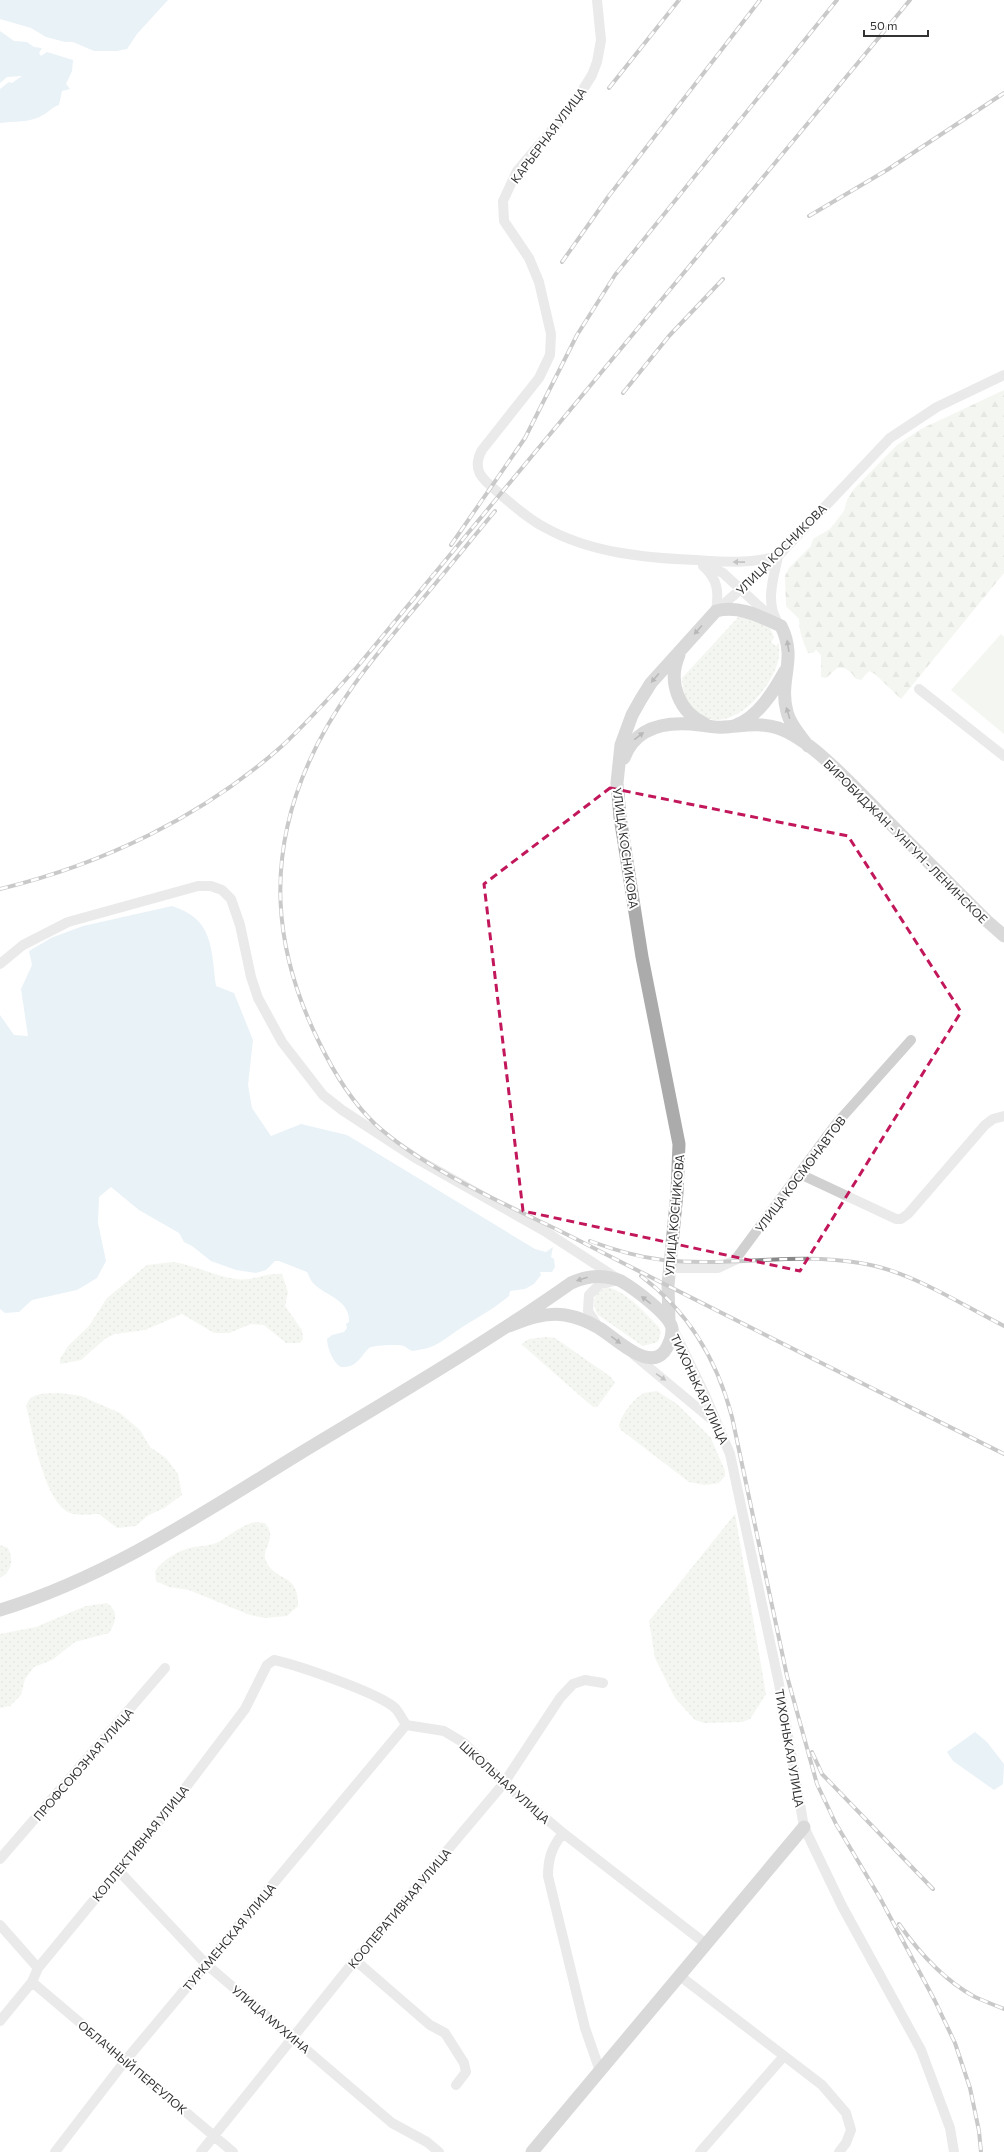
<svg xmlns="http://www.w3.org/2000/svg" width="1004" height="2152" viewBox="0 0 1004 2152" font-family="Commissioner,sans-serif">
	<defs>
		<pattern id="grass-dots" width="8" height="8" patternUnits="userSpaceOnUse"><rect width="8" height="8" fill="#e6ecdf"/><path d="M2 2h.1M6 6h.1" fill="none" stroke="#c6cbc0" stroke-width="1.8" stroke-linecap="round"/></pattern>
		<pattern id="forest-firs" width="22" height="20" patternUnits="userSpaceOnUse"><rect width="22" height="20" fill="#e6ecdf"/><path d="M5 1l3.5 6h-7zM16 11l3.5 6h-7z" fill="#c6cbc0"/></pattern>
	</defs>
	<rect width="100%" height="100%" fill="#fff"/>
	<path fill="url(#grass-dots)" d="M742,613L769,626L774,637L771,642L776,646L779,643C779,649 780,655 778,661C771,690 729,738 697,713C686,704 683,693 682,678Z
		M173,1262C195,1265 214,1276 236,1279C252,1282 266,1272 282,1274L288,1292L285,1306L302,1330L303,1339L300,1343H286L264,1325L251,1324L229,1333H214L182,1314L145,1330L115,1334L106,1338L81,1360L60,1364V1359L68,1346L89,1326L107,1298L147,1265Z
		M608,1287C629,1294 644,1312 659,1327L661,1332L658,1342L643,1346L598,1315C593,1307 593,1301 597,1292Z
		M545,1337L555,1338L611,1377L615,1383L597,1407H593L521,1344L529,1339Z
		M657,1391L677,1404L711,1438L725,1471V1476L719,1483L705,1485L689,1482L621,1430L619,1426C620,1416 635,1397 644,1393C648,1392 653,1392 657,1391Z
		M61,1393L81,1396L120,1413L140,1430L150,1447L166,1458L178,1474L182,1495L164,1508L147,1516L136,1526L117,1528L99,1514C89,1514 75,1517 66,1511C43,1495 33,1433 26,1406C30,1391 48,1394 61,1393Z
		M735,1514L766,1694L750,1719L742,1722L704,1723L695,1720L675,1698L655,1658L649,1621Z
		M255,1522L265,1523C279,1539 260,1549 266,1561C276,1583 299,1572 298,1606L287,1616L264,1618L250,1615L189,1590L169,1587L156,1581L155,1572C161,1560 180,1550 193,1547C202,1546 211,1546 220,1541C232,1534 240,1526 255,1522Z
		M0,1545L8,1548C14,1560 12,1571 0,1578Z
		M107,1603C119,1612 116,1622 109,1633L75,1642L52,1660L34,1667L25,1679L21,1695L10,1706L0,1708V1634L36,1627L86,1606Z"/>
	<path fill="url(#forest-firs)" d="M1004,390V573L901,699L875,674L869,671L861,680L856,679C850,671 847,667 837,668L826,678L821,677V655L816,650L813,653H808C803,641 799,632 799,619L786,606L785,576L789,568L811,546L813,539L830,529L844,511L847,500L854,489L897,445L921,429Z"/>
	<path fill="#e6ecdf" d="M1001,634L1004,637V734L951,690Z"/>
	<path fill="#cfe2ee" d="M0,0H168L137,34L127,49L117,51H94L73,42H65L46,37L31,28L0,19Z
		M0,31L14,41L27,42L34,47L42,48L39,53L41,56L47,52L73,60L72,71L66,84L70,89L62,91L59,105C52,107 49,112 43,115C31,123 14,121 0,123V89L9,82L12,83L22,76L7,77L0,83Z
		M172,906C214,919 211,949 216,986L234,993L253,1040L248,1085L252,1108L271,1136L301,1124L347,1135L535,1249L546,1252L553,1247L551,1257L554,1259L555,1267L552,1272H540L541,1275L534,1284L525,1289L510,1291L509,1296C495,1308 480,1316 464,1326C443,1339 439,1348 412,1351C409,1350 406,1347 404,1346C399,1344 373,1345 369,1348C360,1357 357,1368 341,1367C333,1363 327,1347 327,1339L332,1335L344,1332L347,1328L346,1324L349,1322C350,1299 325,1296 313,1283C310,1280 309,1275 307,1272L279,1261H275L266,1270L256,1273L236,1270L211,1261L192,1246L184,1242L179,1233L139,1210L111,1187L99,1197L98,1223L106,1261L97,1278L77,1290L32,1300L19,1312L5,1313L0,1309V1015L14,1035L28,1036L21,989L32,965L29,951L51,938L83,926Z
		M975,1732L987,1742L1004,1764L1003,1784L994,1790L953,1761L947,1752Z"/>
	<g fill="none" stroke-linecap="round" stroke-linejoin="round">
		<path stroke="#d0d0d0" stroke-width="10" d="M597,0L601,40L597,62L592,75L574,104L517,171L503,201L504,221L529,258L539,282L551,334L550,355L539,378L482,450C470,472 485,481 500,494C514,506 528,519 544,527C590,553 645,558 697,560C725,562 750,564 778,556
			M703,563L723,573L773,619
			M703,566C718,579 719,592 716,611
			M716,611L778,556L890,438L937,407L1004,375
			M777,621C765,601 774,577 778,556
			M919,689L1004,756
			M0,964L23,945L68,922L198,886H211L222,890L231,899L240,925L251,977L258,998L282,1042L323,1095L342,1110L417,1159L546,1232L615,1277
			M800,1174L896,1219H901L908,1214L985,1125L993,1119L1004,1116
			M670,1268H718L735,1260L836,1124L911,1040
			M597,1325L588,1311L589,1295L600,1284L614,1281
			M672,1327L705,1395L730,1454L779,1684L804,1827L842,1906L921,2050L950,2128L954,2152
			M634,1355L717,1424
			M563,1833C552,1847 548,1858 548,1876L585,2028L600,2071
			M0,1859L165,1668
			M118,1870L206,1964L392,2123L427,2142L439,2152
			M0,1925L38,1968
			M355,1960L430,2025L445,2033L464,2063L466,2072L456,2085
			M680,1976L822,2085L846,2113L851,2130L846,2143L839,2152
			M32,1982L233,2152
			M0,2021L32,1982L38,1968L174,1803L245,1709L267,1665L274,1660C297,1665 382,1694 396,1709C400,1714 403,1720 406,1725L444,1731L464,1743L504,1783L563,1833L706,1944
			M55,2152L125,2061L406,1725
			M201,2152L355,1960L504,1783L560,1698L573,1684L585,1680L603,1683
			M700,2152L784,2056"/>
		<path stroke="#ababab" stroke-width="13" d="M679,655C667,682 679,712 705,724
			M736,725C758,717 774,691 785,671
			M624,758C636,725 669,721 700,725C708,726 716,728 724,727C742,726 760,722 778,728C811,739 853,786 878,811C914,848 951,885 987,921L1004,936
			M669,1321L668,1285L677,1193L679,1144L642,957L620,817L617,783L621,745L632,715L641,699L651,683L716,611C739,605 759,616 781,626C798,660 778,679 787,712C790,725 801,736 808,746
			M0,1610C108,1577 203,1513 299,1454C390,1399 483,1345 571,1283C582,1278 593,1275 606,1277C611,1278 617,1279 621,1281C633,1288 669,1314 672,1328C672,1332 671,1339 669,1343C655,1380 615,1337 599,1328C589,1322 577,1317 565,1315C545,1312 527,1319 509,1326
			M532,2152L804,1827"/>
		<g stroke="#888" stroke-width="4">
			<path id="rail" d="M609,88L679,0
				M809,216L887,170L1004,93
				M562,262L608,197L760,0
				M623,393L669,336L723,279
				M495,511C466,546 438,581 409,615C371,661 333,707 309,762C266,858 273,949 319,1042C333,1071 352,1102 375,1124C429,1173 513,1207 578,1240C720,1313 862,1383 1004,1454
				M451,545L525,438L577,335L615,275L837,0
				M0,889C103,864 202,817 282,746C309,721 333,694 357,667L910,0
				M590,1241C614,1250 638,1257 663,1260C729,1267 795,1252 860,1263C909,1270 960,1304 1004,1326
				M641,1276C689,1312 717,1360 732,1417L787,1676L817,1784L836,1824L880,1898L935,2001L955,2043L970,2088L979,2131L981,2152
				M812,1752L822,1774L933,1889
				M899,1924C918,1951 945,1981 975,1997C984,2001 994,2005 1004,2009"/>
		</g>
		<use href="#rail" stroke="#fff" stroke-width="2.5" stroke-dasharray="8" stroke-linecap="butt"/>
	</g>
	<defs><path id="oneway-solid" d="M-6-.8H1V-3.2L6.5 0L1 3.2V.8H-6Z"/></defs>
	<g fill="#7a7a7a">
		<use href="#oneway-solid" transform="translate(739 562) rotate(-179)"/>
		<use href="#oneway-solid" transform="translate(661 1377) rotate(35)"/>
	</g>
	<g fill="#636363">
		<use href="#oneway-solid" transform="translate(698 630) rotate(132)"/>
		<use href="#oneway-solid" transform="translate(788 646) rotate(-99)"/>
		<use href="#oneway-solid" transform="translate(655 678) rotate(131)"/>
		<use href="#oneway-solid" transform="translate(788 713) rotate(-107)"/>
		<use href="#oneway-solid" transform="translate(639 736) rotate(-38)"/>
		<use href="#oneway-solid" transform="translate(582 1279) rotate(162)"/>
		<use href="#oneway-solid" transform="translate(646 1300) rotate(-143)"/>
		<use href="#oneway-solid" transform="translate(616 1340) rotate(37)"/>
	</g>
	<path d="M0 0H1004V2152H0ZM610,788L848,836L961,1012L800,1271L523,1211L484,884Z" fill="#fff" fill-opacity=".55" fill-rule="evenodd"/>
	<path fill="none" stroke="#c2185b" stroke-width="3" stroke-dasharray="8 5" stroke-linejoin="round" d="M610,788L848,836L961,1012L800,1271L523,1211L484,884Z"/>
	<g text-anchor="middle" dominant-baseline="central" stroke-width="4" stroke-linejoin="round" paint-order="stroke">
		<g font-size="12" fill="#333" stroke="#fff">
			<text transform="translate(548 135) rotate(-53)">КАРЬЕРНАЯ УЛИЦА</text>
			<text transform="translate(781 549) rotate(-45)">УЛИЦА КОСНИКОВА</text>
			<text transform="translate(906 841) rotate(45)">БИРОБИДЖАН - УНГУН - ЛЕНИНСКОЕ</text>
			<text transform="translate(626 848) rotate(82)">УЛИЦА КОСНИКОВА</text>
			<text transform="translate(800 1174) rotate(-53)">УЛИЦА КОСМОНАВТОВ</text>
			<text transform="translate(674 1215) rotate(-85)">УЛИЦА КОСНИКОВА</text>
			<text transform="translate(700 1389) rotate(65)">ТИХОНЬКАЯ УЛИЦА</text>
			<text transform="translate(790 1748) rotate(80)">ТИХОНЬКАЯ УЛИЦА</text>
			<text transform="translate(83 1764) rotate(-49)">ПРОФСОЮЗНАЯ УЛИЦА</text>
			<text transform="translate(505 1782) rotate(42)">ШКОЛЬНАЯ УЛИЦА</text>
			<text transform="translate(140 1843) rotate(-51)">КОЛЛЕКТИВНАЯ УЛИЦА</text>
			<text transform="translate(399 1908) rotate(-50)">КООПЕРАТИВНАЯ УЛИЦА</text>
			<text transform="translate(229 1937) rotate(-50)">ТУРКМЕНСКАЯ УЛИЦА</text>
			<text transform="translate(271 2019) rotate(40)">УЛИЦА МУХИНА</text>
			<text transform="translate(133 2067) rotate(40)">ОБЛАЧНЫЙ ПЕРЕУЛОК</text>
		</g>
	</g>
	<path d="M864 30v6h64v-6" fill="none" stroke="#333333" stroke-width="2"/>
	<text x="870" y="30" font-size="12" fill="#333333" stroke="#ffffff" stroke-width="3" paint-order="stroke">50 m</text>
</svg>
